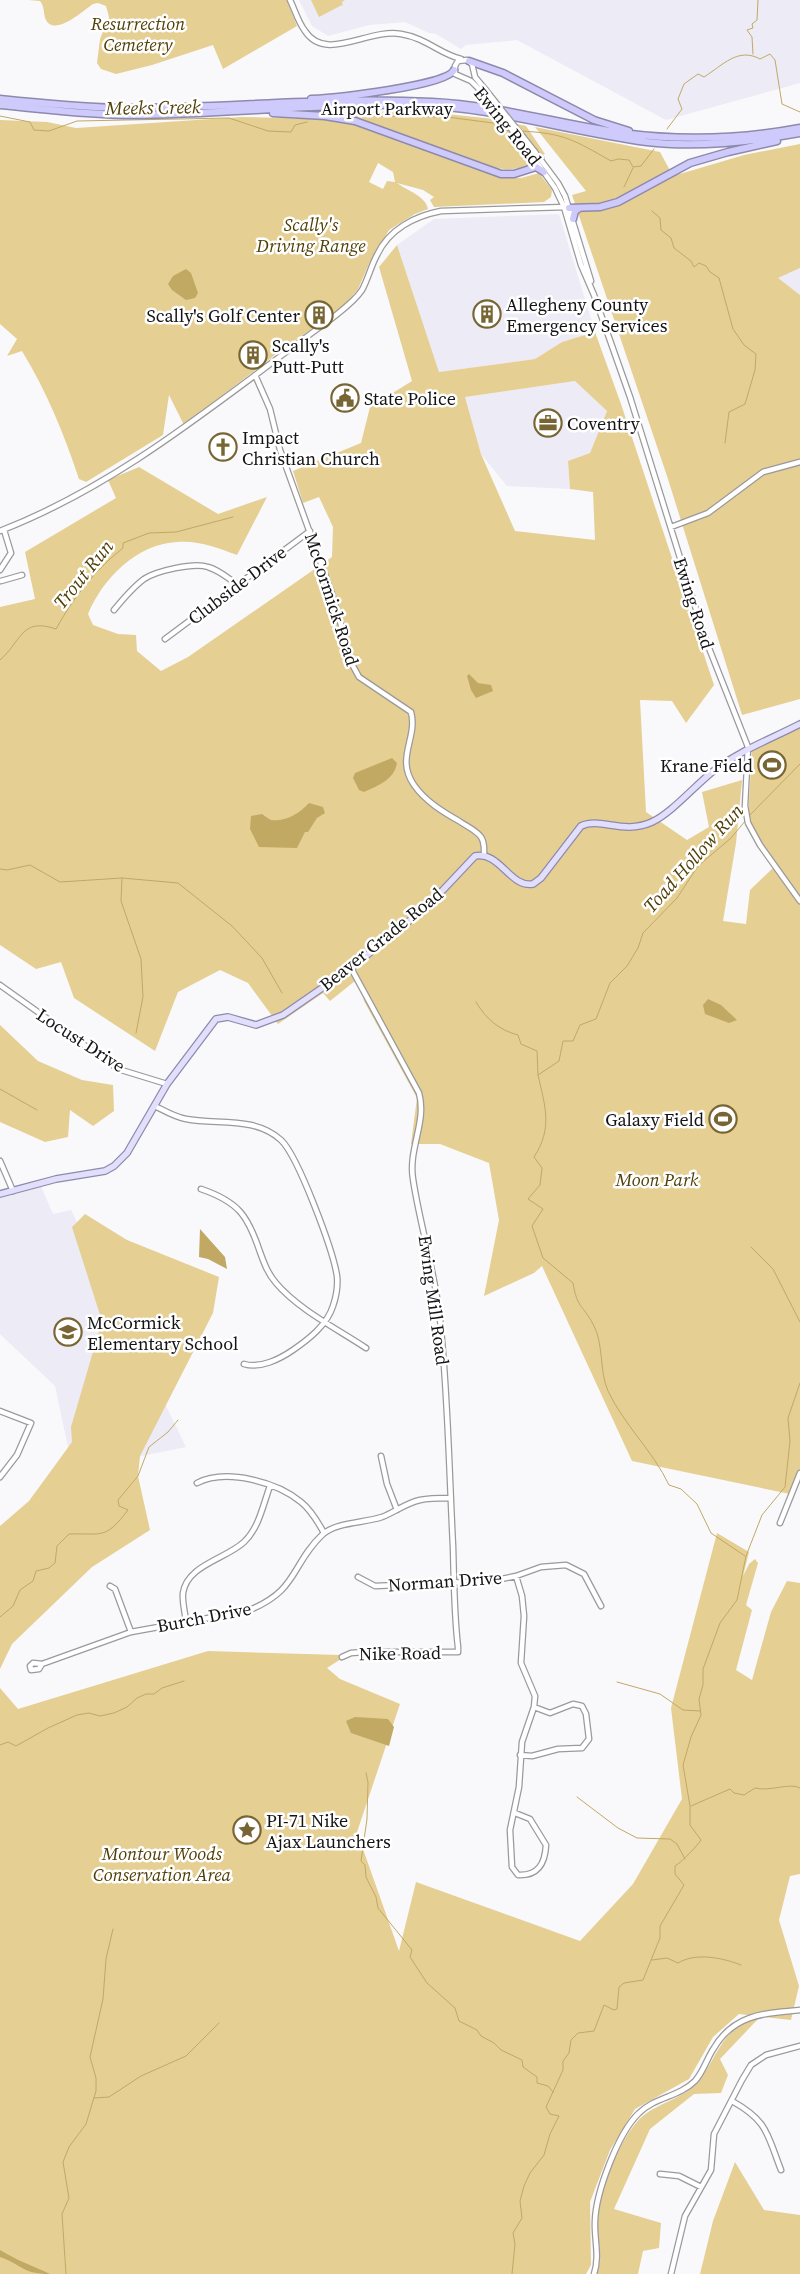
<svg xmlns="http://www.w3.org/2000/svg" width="800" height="2274" viewBox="0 0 800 2274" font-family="'Source Serif 4',serif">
	<rect width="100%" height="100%" fill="#f9f9fc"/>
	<path fill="#ecebf6" d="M299,0H800V83L666,120L517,40L466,45L461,49L436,34L429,33L405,22L369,25L328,36L312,26Z
		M559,214L595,332L562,342L535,359L439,372L397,245L434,219Z
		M800,268V295L777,278Z
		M575,381L607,411L590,453L568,461L570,489L507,486L481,454L465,397Z
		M41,1186L53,1214L71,1210L186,1447L73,1470L55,1386L0,1334V1197Z"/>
	<path fill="#e5cf93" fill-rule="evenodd" d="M28,0H287L297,26L223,69L213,45L152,65L116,74L101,69L97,63L100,39L109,17L106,6L98,3L93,4C84,10 55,37 46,20C43,14 45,7 40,1Z
		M311,0H345L342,2L343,6L342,5L319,17Z
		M418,111L494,119L526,126L545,154L541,155L536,151L528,157L529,164C518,170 507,170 494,168L357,118L324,113Z
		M242,117L322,119L349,123L499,177L521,178L539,173L552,190L551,197L544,202L434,207L430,200L434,197L423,190L397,183C406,190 426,196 428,209L415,214L389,230L369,264L358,289L343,307L280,351L184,425L169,395L163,435L86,482L79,479C64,434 47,392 22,351L7,356L17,339L0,324V120L47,122L76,128ZM378,163L393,172L395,182L387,181L383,189L369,182Z
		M535,127L660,152L673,176L744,155L800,144V268L778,278L800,295V699L742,715L667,476L572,195L586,191Z
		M397,245L439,372L535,359L562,342L595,332L621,404L714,685L686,723L672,701L640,700L646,812L687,840L709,827L702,792L742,780L736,843L723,921L746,924L750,890L774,867L755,837L748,818L752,748L800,727V1475L790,1494L632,1461L542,1266L534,1273L484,1296L499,1220L489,1163L440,1144H411L417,1098L364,1001L360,977L330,1001L323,993L278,1024L248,983L220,970L178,992L155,1051L74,998L61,962L36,969L0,945V607L35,599L25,552L116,498L108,480L139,467L218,514L267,497L237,555C218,548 198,540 177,542C137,544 103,578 88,614L93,625L118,634L136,635L137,651L161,671L188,657L332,557L333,527L319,497L303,503L293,471L361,443L370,407L412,381L379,267ZM575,381L607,411L590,453L568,461L570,489L593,492L595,540L515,531L481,454L465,397Z
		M0,1025L38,1061L82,1080L113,1085L114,1111L93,1126L70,1110L68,1137L45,1142L0,1122Z
		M85,1214L127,1240L219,1277L213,1313L140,1456L138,1476L150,1530L92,1567L12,1644L0,1669V1526L29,1501L72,1442L71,1427L102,1321L72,1227Z
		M717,1533L749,1552L743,1576L749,1564L755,1559L758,1563L746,1605L752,1610L736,1670L752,1680L771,1612L787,1581L800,1583V1874L790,1876L779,1920L799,1986L791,2020L739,2014L713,2037L689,2079L635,2109L610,2150L590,2202L591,2265L586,2274H0V1688L18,1709L208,1651L340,1655L341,1659L327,1668L340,1679L400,1704L357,1832L399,1951L416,1882L580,1941L633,1884L682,1799L671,1708Z
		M758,2019L720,2059L728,2075L721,2093L694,2094L650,2129L614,2209L661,2223L659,2248L643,2251L638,2274H597C603,2256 597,2239 598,2221C599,2191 616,2147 636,2123C653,2102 684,2101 700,2079C718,2056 724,2024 758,2019Z
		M735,2162L764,2210L800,2215V2274H700L713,2221Z"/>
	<path fill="#c1a964" d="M186,269L191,273L198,293L195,298L186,300L172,290L168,284L173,276Z
		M469,674L478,683L491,685L493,691L476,698L471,690L467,676Z
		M392,758L397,763C394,780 379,785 364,792L359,790L353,778L355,773Z
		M309,803L323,807L325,813L317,818L308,832H305L297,848L259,847L250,829L251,816L262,814C265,816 269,819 271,820C286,822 300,813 309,803Z
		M708,999L721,1005L737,1020L729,1023L705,1014L703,1005Z
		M200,1229L225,1257L227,1269L208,1259L199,1257Z
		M355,1717L388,1719L394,1727L389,1746L351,1733L346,1721Z
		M0,2250C16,2260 33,2266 50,2274C22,2274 23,2265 0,2257Z"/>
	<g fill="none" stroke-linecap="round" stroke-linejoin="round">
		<path stroke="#c1a964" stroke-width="1" d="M753,54L752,37L747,30L753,28L752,24L757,20L758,0
			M0,116L30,122L34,130L49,131L77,121L229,118L268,131L291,132L295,125L307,122
			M363,116L447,117L493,123L504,130L511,131
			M667,129L682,109L678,99L684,84L698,74L704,77C723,65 738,47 760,59L770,54L775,60L782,104L800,112
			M520,131C564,133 574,140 611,161L618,159L629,160L633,167L641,166L654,149
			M624,187L633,168
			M652,211L660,218L661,230L671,238L674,248L691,261L694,267L699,263L706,266L710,272L719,278L733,329L744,345L756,354L755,370L745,404L729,412L725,443
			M0,660C22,641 21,617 56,629C73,598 95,570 123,548V543L149,533L176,532L233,517
			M748,817L800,764
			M0,869L7,870L30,865L60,882L122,878L178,883L232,926L262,958L282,993
			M122,878L121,901L141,959L143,997L136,1033
			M476,1002C486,1019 499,1030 518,1035L521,1044L537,1051L538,1075
			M0,1089L37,1110
			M751,1247L773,1269L800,1322
			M745,1556L711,1533L697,1504L681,1489L669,1485C653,1451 624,1425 608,1391C599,1371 604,1343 593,1324C583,1305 577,1308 573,1283L543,1258L532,1226L543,1209L528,1199L540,1185L542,1168L534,1157C553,1128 545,1106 538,1075L559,1061L563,1041H573L580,1025L596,1019L610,983L627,966L638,948L643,933L677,898L698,866L731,838L746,820
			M0,1617L13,1606L20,1590L33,1581L36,1571L49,1568L55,1563L57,1546L69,1534C103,1533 105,1540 128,1510L119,1506L118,1500L138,1476L149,1447L168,1432L178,1420
			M617,1682L660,1694L683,1710L700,1711
			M0,1745L8,1742L16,1746L48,1728L77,1715L89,1713L100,1716L114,1713L127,1707L137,1698L146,1694H154L162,1688L184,1681
			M366,1773L368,1782L367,1819L361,1861L365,1865L366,1877L376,1897L378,1908L412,1950L410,1957L427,1983L455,2008L459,2021L477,2030L481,2036L494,2043L501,2050L522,2060L523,2067L537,2077V2083L548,2086L553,2092
			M577,1797L618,1828L637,1838L670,1839L677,1844L685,1859
			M691,1806L730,1789L734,1793L744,1795L755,1788C770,1792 790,1782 800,1788
			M652,1960L667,1958L678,1963C696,1952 723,1958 741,1965
			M94,2098L109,2097L141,2076L186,2056L219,2023
			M66,2274L62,2214L69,2198L63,2162L69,2147L86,2124L96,2091V2078L90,2057L103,1999L106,1959L113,1929
			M512,2274L515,2244L513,2233L522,2218L520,2201L524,2186L530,2173L544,2155L550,2134L559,2116L550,2114L546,2107L563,2070V2061L569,2053L571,2040L578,2033L594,2031L604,2005L614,2010L617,2009L619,1987L624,1983L643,1980L660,1938V1926L684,1885L675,1874V1866C682,1862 697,1846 701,1840L690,1825V1806L683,1765L691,1737L701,1715L699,1699L703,1685V1669L720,1623L737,1600L746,1556L762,1515L785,1487L790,1441L788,1418L800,1383"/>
		<g stroke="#9a9a9d" stroke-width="7">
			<path id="minor" d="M290,0C295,10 298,22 305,31C326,63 368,28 401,34C426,38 440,54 461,59
				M482,92L471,81L455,74V66L458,61L467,60L472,64L475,77L485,89
				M535,152L558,183L565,196L591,281
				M531,154L555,188L564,207L581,265L594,295L630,397L705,638L748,747L745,806L748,823L760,845L800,901
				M255,375L270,409L280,450L332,594L353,666L359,677L411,712C418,738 395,758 414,785C425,801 443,812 459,821C466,826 476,830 481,837C485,843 484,849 484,856
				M671,527L708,513L763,472L800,462
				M0,531C124,483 224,396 331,319C342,310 354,302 362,290C368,279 371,266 377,255C389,229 415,216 441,211L566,207
				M0,570L11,553L4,530
				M1,581L22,575
				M114,610C123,599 132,588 144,579C156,571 194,562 208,567C219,570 228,578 238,585
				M165,639L310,531
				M0,985L118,1069L167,1084
				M155,1106C165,1111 175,1117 186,1119C217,1125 255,1116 281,1140C298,1156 333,1250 337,1276C338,1285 336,1297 333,1306C327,1325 309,1339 293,1350C280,1359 260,1369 244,1364
				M0,1161L13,1191
				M201,1189C239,1202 248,1216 260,1252C264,1263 268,1274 276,1283C299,1310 336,1328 366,1348
				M0,1411L31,1423L17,1455L0,1477
				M381,1456L387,1484L397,1510
				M197,1483C226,1468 277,1482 301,1502C311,1510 318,1522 324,1533
				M780,1523L800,1473
				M358,1577L375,1586L491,1581L516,1576L541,1567L566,1565L584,1574L601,1606
				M110,1586L115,1589L131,1632
				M186,1621C185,1612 182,1602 183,1593C187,1565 226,1559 244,1542C259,1528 263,1505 270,1486
				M342,1657L351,1653L364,1652H458V1647C454,1613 454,1580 453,1546C449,1470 448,1394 440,1319C435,1271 420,1226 413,1179C408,1149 427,1122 419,1093L351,968
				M42,1664L39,1669L31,1670L30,1666L33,1663L42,1664L131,1632L247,1611C299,1591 290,1565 323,1534C337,1522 364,1523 382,1517C395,1512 406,1503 420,1500C429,1498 440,1498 450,1498
				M520,1755L532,1756L558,1749L582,1748L589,1739L586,1714L582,1706L573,1704L550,1713L534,1707
				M515,1813L530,1819L546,1845C545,1864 538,1876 518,1875L512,1867L510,1830L519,1787L522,1742L534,1707L535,1696L521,1663L524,1616L522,1596L516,1576
				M732,2101C768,2121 767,2134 781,2170
				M660,2174L679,2176L701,2187
				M594,2274C600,2256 594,2239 595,2221C596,2192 618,2133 639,2113C655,2097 679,2097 695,2081C704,2071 707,2058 714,2048C734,2014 765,2013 800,2010
				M671,2274L685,2216L711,2170L714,2134L742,2080L751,2065L766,2055L800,2046"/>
		</g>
		<g stroke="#8e8aab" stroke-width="8">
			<path id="major" d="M0,1194L56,1179L105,1171L114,1166L127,1153L167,1084L216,1019L228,1017L256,1025L283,1015L351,968L414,917L443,890L475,856C500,851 510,888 533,884L541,878L581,826C601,817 623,835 652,822C672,813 697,783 716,769C743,749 771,739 800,724"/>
		</g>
		<g stroke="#8e8aab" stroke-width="9">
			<path id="highway" d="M469,61L503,73L594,120L629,131
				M0,99C39,103 78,107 117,108C222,109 327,96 432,102C497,105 559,124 623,133C682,141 741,139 800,128
				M311,99C333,98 447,86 454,70
				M0,105C44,109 88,115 133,115C227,114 322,103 416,105C494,107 570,132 647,142C698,148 750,142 800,133
				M273,113L325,116L355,121L501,174H514L536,167L544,172
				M529,169L540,158
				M569,208L600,207L618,202L690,163L728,152L777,141
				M573,219L575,211L580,208"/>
		</g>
		<use href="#minor" stroke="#fff" stroke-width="4.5"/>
		<use href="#major" stroke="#e2dffd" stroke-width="5.5"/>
		<use href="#highway" stroke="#cfcafc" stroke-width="6"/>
		<g stroke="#9a9a9d" stroke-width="7" stroke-linecap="butt">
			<path id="minor-bridge" d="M485,89L535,152
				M482,92L531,154"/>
		</g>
		<use href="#minor-bridge" stroke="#fff" stroke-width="4.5"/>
	</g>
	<defs>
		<g id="building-ring" transform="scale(1.4375)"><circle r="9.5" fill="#fff" stroke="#776634" stroke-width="1.5"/><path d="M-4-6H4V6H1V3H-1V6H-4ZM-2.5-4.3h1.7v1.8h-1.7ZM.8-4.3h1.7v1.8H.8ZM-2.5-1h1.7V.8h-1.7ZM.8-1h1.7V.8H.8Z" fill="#776634"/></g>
		<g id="civic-ring" transform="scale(1.4375)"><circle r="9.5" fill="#fff" stroke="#776634" stroke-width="1.5"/><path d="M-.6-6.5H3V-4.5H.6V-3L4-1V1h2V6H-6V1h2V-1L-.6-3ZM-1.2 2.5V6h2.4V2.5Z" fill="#776634"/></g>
		<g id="office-ring" transform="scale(1.4375)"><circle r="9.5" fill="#fff" stroke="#776634" stroke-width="1.5"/><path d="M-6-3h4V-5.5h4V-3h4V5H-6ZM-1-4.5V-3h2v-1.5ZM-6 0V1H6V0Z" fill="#776634"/></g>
		<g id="church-ring" transform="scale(1.4375)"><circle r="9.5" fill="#fff" stroke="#776634" stroke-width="1.5"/><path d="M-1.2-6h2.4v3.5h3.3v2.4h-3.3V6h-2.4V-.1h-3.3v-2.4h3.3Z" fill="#776634"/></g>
		<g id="stadium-ring" transform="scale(1.4375)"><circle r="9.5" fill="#fff" stroke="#776634" stroke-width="1.5"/><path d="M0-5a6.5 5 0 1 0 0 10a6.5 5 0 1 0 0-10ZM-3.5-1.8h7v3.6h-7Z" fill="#776634"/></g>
		<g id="school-ring" transform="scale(1.4375)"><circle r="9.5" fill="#fff" stroke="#776634" stroke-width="1.5"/><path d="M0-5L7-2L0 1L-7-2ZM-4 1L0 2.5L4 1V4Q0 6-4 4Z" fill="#776634"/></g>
		<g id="sight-ring" transform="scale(1.4375)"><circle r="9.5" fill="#fff" stroke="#776634" stroke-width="1.5"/><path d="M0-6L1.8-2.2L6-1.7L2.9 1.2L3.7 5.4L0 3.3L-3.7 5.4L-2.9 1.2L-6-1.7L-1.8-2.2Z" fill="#776634"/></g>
	</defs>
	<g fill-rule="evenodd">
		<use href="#building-ring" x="487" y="314"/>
		<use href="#building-ring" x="319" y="315"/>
		<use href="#building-ring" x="253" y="355"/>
		<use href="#civic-ring" x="345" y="398"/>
		<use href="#office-ring" x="548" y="423"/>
		<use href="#church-ring" x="223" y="447"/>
		<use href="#stadium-ring" x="772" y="765"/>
		<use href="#stadium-ring" x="723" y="1119"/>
		<use href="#school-ring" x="68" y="1332"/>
		<use href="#sight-ring" x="247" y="1830"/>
	</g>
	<g text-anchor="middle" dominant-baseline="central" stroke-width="5" stroke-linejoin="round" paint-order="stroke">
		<g font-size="18" font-style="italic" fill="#503f06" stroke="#fff">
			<text x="138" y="23">Resurrection<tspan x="138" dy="21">Cemetery</tspan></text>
			<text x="311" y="224">Scally's<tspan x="311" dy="21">Driving Range</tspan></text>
			<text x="657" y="1179">Moon Park</text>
			<text x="162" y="1853">Montour Woods<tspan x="162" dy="21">Conservation Area</tspan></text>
		</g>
		<g font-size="18" fill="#141415" stroke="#fff">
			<text x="387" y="108">Airport Parkway</text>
			<text transform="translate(508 126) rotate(51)">Ewing Road</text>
			<text transform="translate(237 585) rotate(-37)">Clubside Drive</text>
			<text transform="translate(332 599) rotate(72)">McCormick Road</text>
			<text transform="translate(694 603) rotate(72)">Ewing Road</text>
			<text transform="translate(381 939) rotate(-39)">Beaver Grade Road</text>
			<text transform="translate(81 1040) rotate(33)">Locust Drive</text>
			<text transform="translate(434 1300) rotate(82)">Ewing Mill Road</text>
			<text transform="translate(445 1581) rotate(-4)">Norman Drive</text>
			<text transform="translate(204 1617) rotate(-11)">Burch Drive</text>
			<text transform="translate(400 1653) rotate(-1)">Nike Road</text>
		</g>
		<g font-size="18" fill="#141415" stroke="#fff" text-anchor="start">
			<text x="506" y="304">Allegheny County<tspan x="506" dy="21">Emergency Services</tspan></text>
			<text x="300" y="315" text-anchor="end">Scally's Golf Center</text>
			<text x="272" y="345">Scally's<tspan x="272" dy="21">Putt-Putt</tspan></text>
			<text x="364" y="398">State Police</text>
			<text x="567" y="423">Coventry</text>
			<text x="242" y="437">Impact<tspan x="242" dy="21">Christian Church</tspan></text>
			<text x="753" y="765" text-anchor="end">Krane Field</text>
			<text x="704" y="1119" text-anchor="end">Galaxy Field</text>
			<text x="87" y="1322">McCormick<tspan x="87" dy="21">Elementary School</tspan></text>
			<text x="266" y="1820">PI-71 Nike<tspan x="266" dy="21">Ajax Launchers</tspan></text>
		</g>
		<g font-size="19" font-style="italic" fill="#503f06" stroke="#fff">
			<text transform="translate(153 107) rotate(-1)">Meeks Creek</text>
			<text transform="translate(83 574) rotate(-51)">Trout Run</text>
			<text transform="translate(693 858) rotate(-48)">Toad Hollow Run</text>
		</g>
	</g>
</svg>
